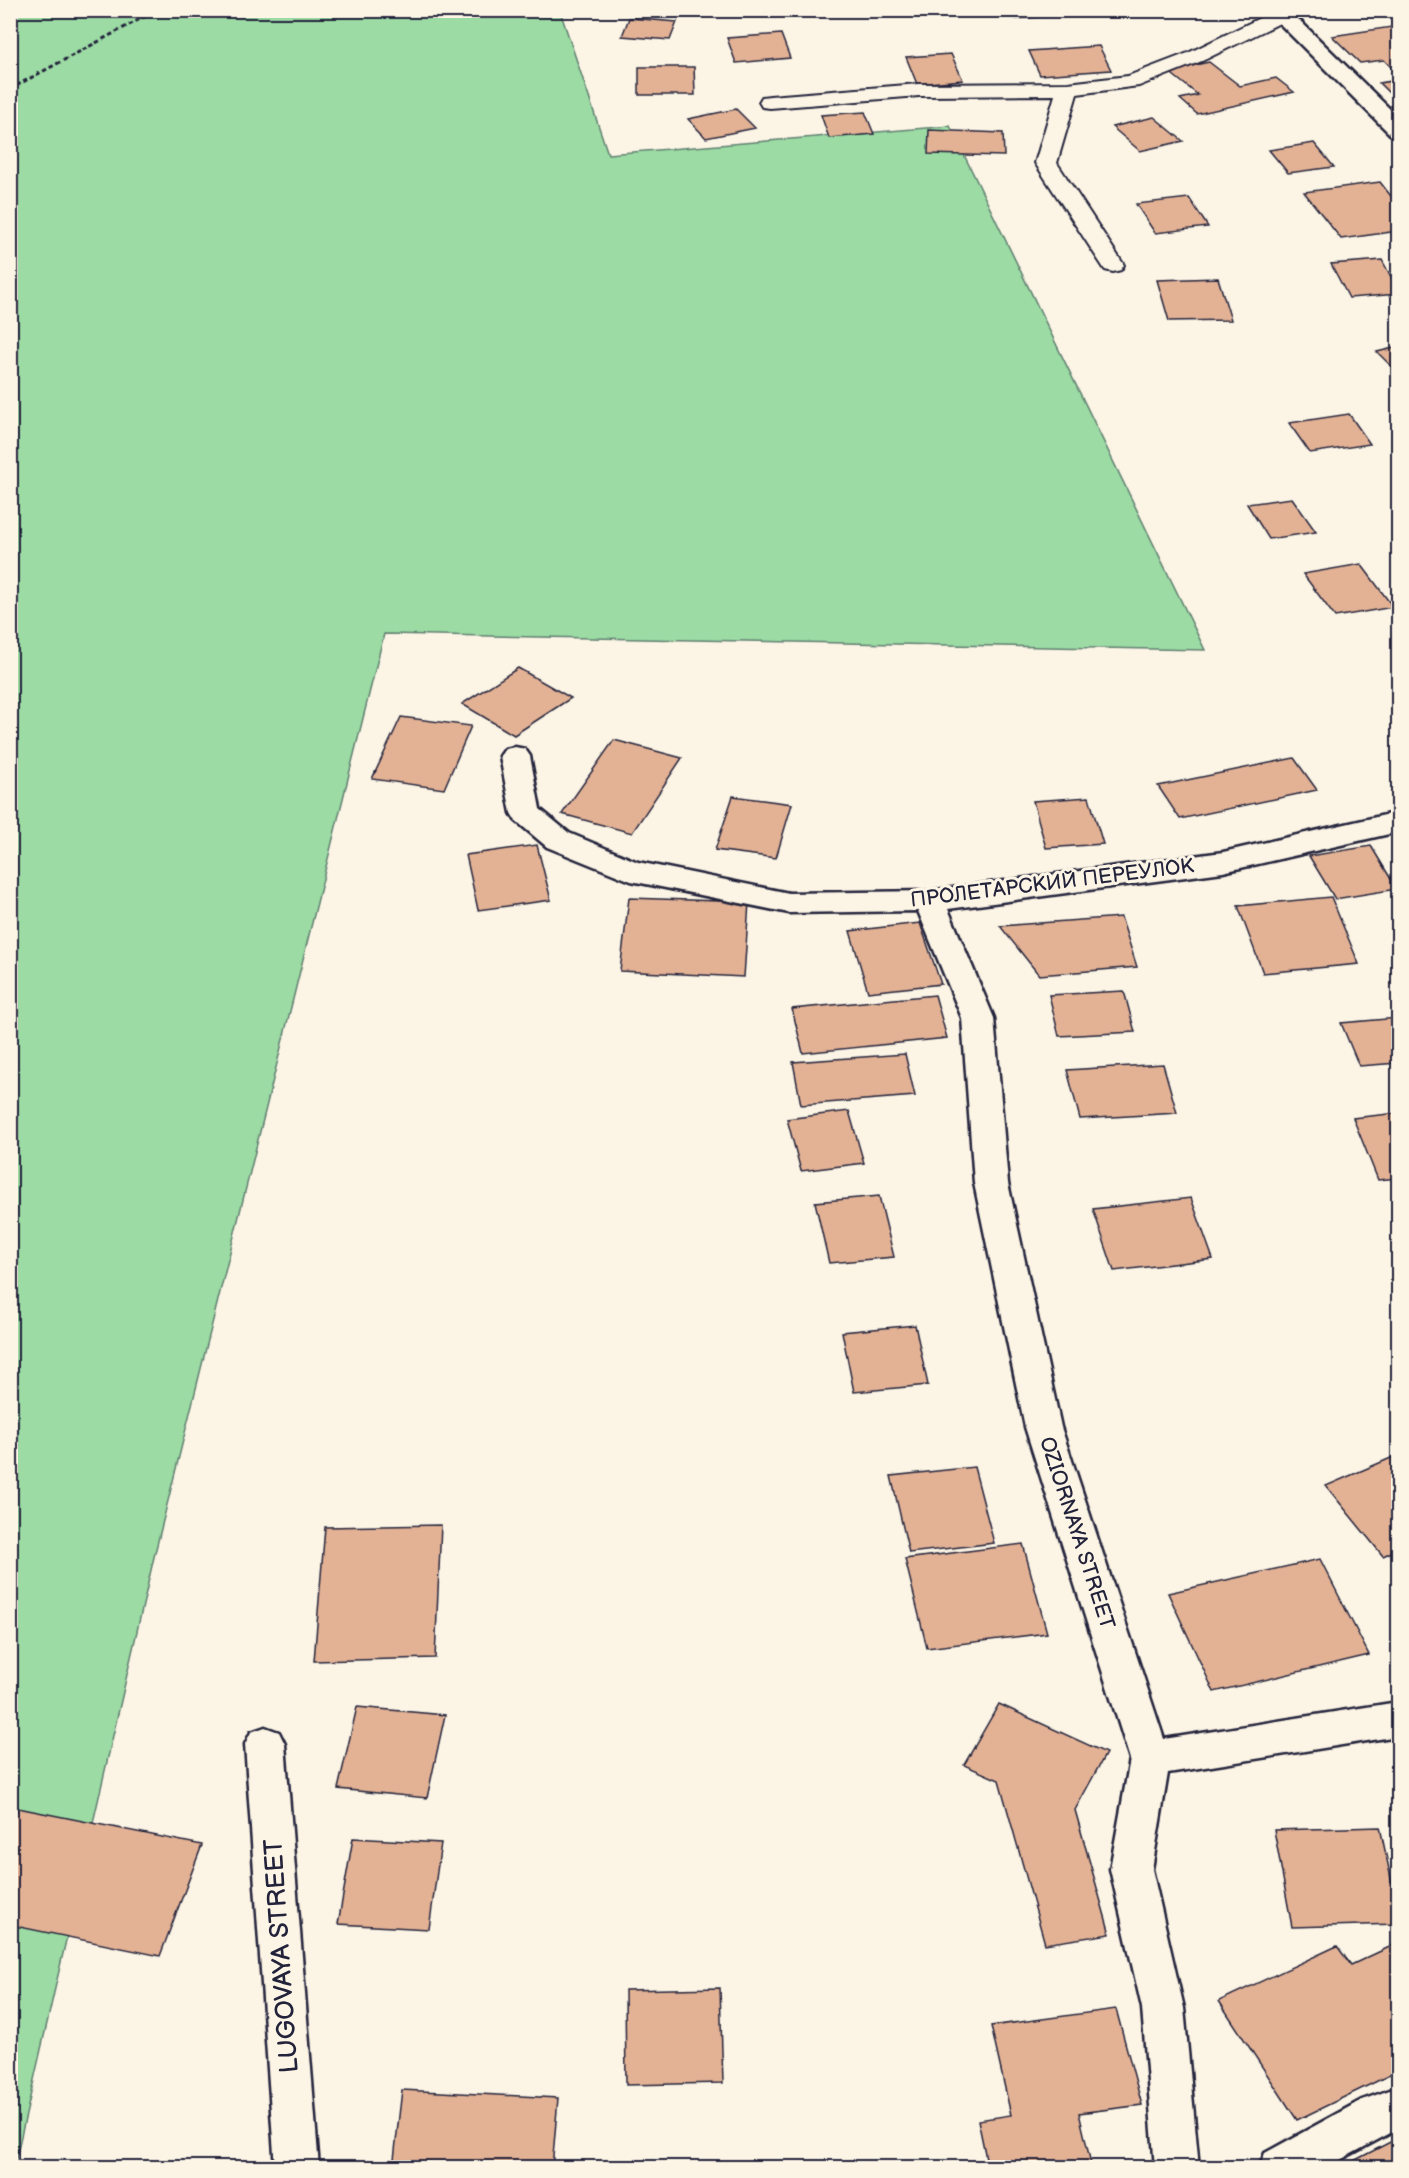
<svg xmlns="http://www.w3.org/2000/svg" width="1409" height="2178" viewBox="0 0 1409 2178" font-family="'Balsamiq Sans',sans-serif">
	<rect width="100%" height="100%" fill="#fcf5e5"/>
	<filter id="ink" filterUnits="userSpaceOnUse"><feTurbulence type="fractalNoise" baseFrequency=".0167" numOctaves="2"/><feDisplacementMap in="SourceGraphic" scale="12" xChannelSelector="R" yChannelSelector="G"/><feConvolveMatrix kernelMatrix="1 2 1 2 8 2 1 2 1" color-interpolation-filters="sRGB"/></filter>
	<g filter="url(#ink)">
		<path fill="#9cdba4" stroke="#5f7e70" stroke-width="1.5" d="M11,11H560L608,154L950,126L1205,650L384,634L154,1557L14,2167L11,2168Z"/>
		<path fill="#e3b295" stroke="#22223b" stroke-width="1.5" d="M1011,10H1066L1068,14L1016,19Z
			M629,18L677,22L670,40L622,36Z
			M1398,26V74L1384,60L1360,63L1332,36Z
			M781,34L790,58L736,63L727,38Z
			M1099,46L1111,70L1040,75L1029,51Z
			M951,54L963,80L917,84L906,57Z
			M1209,62L1240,86L1276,78L1294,92L1197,114L1180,99L1198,95L1168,71Z
			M639,67H694L695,95H639Z
			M1398,80V102L1379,83Z
			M736,109L755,128L706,138L688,119Z
			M865,112L874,134L829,138L821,115Z
			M1154,117L1183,141L1140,151L1112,127Z
			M929,130L1003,133L1004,156L928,154Z
			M1314,143L1334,167L1288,173L1269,150Z
			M1380,182L1398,205V231L1341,239L1304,192Z
			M1189,198L1208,227L1155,233L1136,204Z
			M1382,260L1398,290V294L1349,298L1331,264Z
			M1218,278L1231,320L1169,321L1157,280Z
			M1398,347V373L1377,352Z
			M1349,414L1370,444L1310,453L1289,423Z
			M1292,498L1316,532L1269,539L1247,504Z
			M1361,564L1393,607L1335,617L1303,574Z
			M518,668L571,698L514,735L462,704Z
			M401,717L471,726L444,789L372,779Z
			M614,740L682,758L632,833L562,814Z
			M1294,758L1317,790L1180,819L1158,786Z
			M733,796L792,804L776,858L715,850Z
			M1089,797L1103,844L1046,848L1033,801Z
			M537,845L551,900L478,910L466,855Z
			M1371,846L1397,889L1335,899L1309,856Z
			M1331,897L1359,964L1263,973L1238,906Z
			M629,898L749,902L744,977L620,971Z
			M1121,917L1137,967L1039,975L1000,926Z
			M920,923L941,984L868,992L850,931Z
			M1124,991L1135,1032L1059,1036L1049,995Z
			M935,995L947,1038L803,1053L792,1009Z
			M1398,1018V1063L1359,1066L1341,1023Z
			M905,1054L915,1096L801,1105L793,1062Z
			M1163,1064L1177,1113L1080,1119L1067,1070Z
			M849,1111L864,1163L801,1171L787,1119Z
			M1398,1113V1178L1378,1180L1353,1118Z
			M879,1196L894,1257L829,1263L815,1202Z
			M1191,1198L1213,1259L1114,1271L1093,1209Z
			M915,1325L928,1385L854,1392L842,1332Z
			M1398,1455V1549L1383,1556L1326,1486Z
			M974,1467L994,1543L909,1553L891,1476Z
			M441,1525L435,1658L314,1661L325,1527Z
			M1023,1544L1047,1633L927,1648L905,1559Z
			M1320,1559L1369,1655L1214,1692L1168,1593Z
			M999,1704L1106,1753L1075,1810L1110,1934L1045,1944L999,1780L964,1765Z
			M357,1707L445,1715L427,1798L338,1789Z
			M18,1808L202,1845L160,1956L10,1925V1826Z
			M1380,1827L1398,1911V1924L1292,1927L1274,1830Z
			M353,1838L441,1843L429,1929L338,1924Z
			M1398,1943V2071L1297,2120L1219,2001L1337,1946L1351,1965Z
			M720,1988L723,2083L626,2085L625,1990Z
			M1116,2009L1142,2105L1079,2113L1092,2168H988L978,2120L1011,2115L991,2026Z
			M402,2090L558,2098L552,2168H393Z
			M1398,2138V2168H1340Z"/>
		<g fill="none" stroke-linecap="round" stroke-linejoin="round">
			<g stroke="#22223b" stroke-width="4">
				<path id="service" d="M1274,11H1288L1291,15L1288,19L1202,61L1139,86L1077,94L1057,163L1124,265L1121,270L1113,272L1105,270L1035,163L1055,95L919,96L770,108L762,107L759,102L762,97L770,96L919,84L1068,83L1128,76L1188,53Z"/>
			</g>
			<g stroke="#22223b" stroke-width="5">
				<path id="minor" d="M1266,10H1289L1398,117V136L1390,134Z
					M515,747L525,749L530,756L540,809L569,833L638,862L789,893L929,891L1223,852L1398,812V832L1223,872L948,909L994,1018L1008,1183L1061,1427L1164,1739L1398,1702V1736L1168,1773L1152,1869L1184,2008L1199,2168H1155L1142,2008L1110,1869L1130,1759L1025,1427L974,1183L962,1018L918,911L789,913L631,881L547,847L515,820L511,813L500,756L505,749Z
					M265,1727L279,1732L285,1744L319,2168H275L245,1744L251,1732Z
					M1398,2087V2129L1325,2168H1259L1265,2153L1362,2100Z"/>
			</g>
			<path stroke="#22223b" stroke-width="3" stroke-dasharray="4.5 3" stroke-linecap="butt" d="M10,89L157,10"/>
			<use href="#service" fill="#fcf5e5" fill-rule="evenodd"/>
			<use href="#minor" fill="#fcf5e5" fill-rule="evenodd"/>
		</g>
	</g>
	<g text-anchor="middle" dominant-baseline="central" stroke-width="6" stroke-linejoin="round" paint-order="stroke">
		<g font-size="21" fill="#22223b" stroke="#fcf5e5">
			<text transform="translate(1052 883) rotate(-7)">ПРОЛЕТАРСКИЙ ПЕРЕУЛОК</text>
			<text transform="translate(1077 1533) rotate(72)">OZIORNAYA STREET</text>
		</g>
		<g font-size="26" fill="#22223b" stroke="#fcf5e5">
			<text transform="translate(282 1956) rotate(-94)">LUGOVAYA STREET</text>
		</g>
	</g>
	<rect width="1409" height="2178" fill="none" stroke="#fcf5e5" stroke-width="36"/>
	<rect x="18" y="18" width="1373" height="2142" fill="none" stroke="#22223b" stroke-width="2" filter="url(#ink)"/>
</svg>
